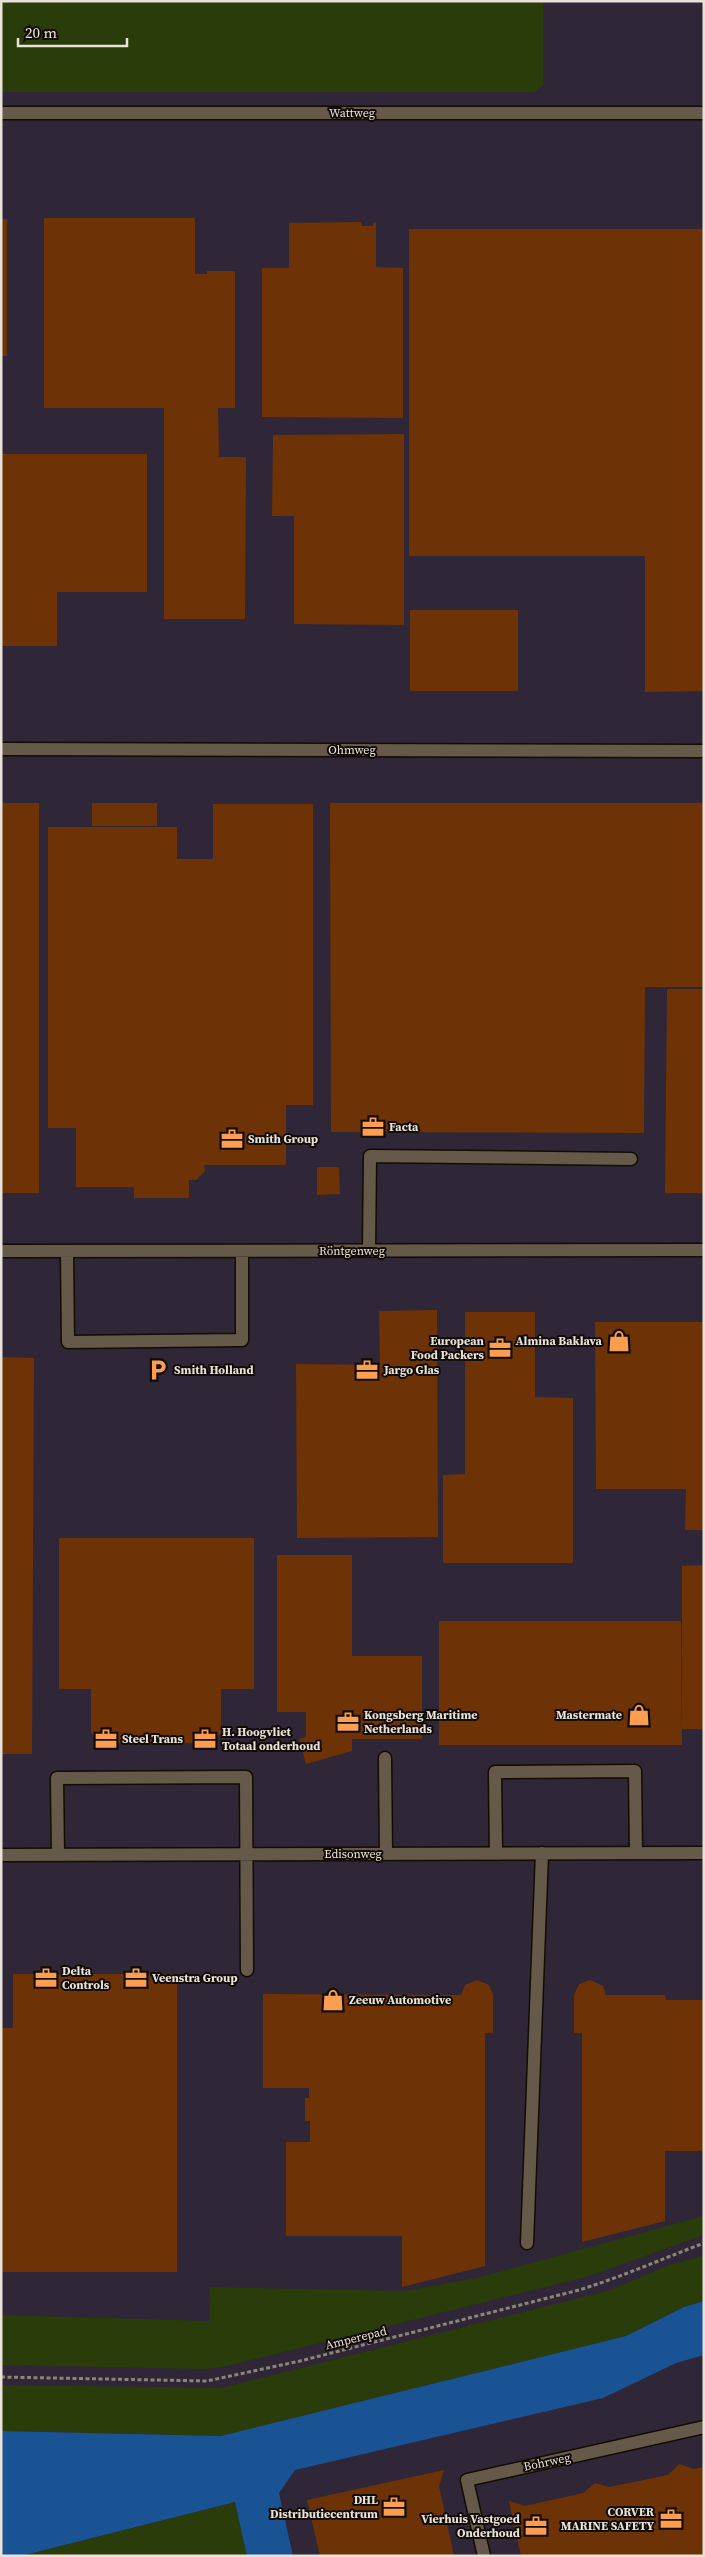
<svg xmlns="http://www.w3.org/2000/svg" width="705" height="2557" viewBox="0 0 705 2557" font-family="'Source Serif 4',serif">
	<rect width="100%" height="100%" fill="#2c2214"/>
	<path fill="#2f2737" d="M1,1H704V2556H254L1,2463Z"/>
	<path fill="#2a3c09" d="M1,1H543V85L535,92H1Z
		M704,2216V2235L586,2277L227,2366L206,2369L1,2365V2315L209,2321L210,2287L406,2291L481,2277Z
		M704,2256V2301L684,2307L626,2336L221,2436L1,2431V2385L221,2388L611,2290L669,2265Z
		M236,2502L247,2556H21Z"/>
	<path fill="#195394" d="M704,2301V2355L676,2363L603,2398L295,2470L279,2493L293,2556H247L235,2502L21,2556H1V2431L221,2436L626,2336L684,2307Z"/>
	<path fill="#6d3307" d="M44,218H195V274H207V271H235V408H218L219,457H246L245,619H164V408H44Z
		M1,219H7V356H1Z
		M361,222L362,226H373V223L376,222V267L403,268V418L262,417V268H289V223Z
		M409,229H704V691L645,692V556H409Z
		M404,434V625L294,624V516H272L273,435Z
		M1,454H147V592H57V646H1Z
		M410,610H518V691H410Z
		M1,803H39V1193H1Z
		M92,803H157V826H92Z
		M330,803H704V987H645L644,1133L331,1132Z
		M213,804H313V1105H286V1165H204L205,1171L196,1180H189V1198H134V1187H76V1128H48V827H177V859H213Z
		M667,989H704V1193H665Z
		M317,1167H339L340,1194L317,1195Z
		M437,1310L438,1537L297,1538L296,1364L380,1365L379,1311Z
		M465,1312H535V1397L573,1398V1563H443V1475L465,1474Z
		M595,1322H704V1530H685L686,1489H596Z
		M1,1357L34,1358L32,1754H1Z
		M59,1538H254V1689H221V1734L212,1743H100L91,1733V1689H59Z
		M277,1555H352V1656H422V1739H352V1751L306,1764L299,1739L306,1737V1712H277Z
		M704,1565V1729H682V1566Z
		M439,1621H681L682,1745H439Z
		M13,1974H177V2272H1V2028H13Z
		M477,1980L489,1985L493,1994V2033H485V2266L402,2287V2236H286V2142H310V2121H305V2098H309V2088H263V1994L461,1995L465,1985Z
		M590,1980L603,1986L606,1995H665L666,2000H704V2151H665V2221L582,2242V2033H574V1995L579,1984Z
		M679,2464L694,2469L704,2467V2556H521L509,2501L525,2506L583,2493L595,2483L609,2487L639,2481L668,2475Z
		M444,2470L439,2486L454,2556H320L307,2500Z"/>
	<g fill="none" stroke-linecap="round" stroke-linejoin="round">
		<g stroke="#140b01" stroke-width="15">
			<path id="minor" d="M1,113H704
				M1,749L704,751
				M1,1251L704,1250
				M67,1251L68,1342L242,1340V1251
				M369,1251L370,1156L631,1159
				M385,1758L386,1854
				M496,1854L495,1772L635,1771L636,1853
				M1,1855L704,1853
				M58,1855L57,1778L246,1777L247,1970
				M527,2243L542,1853
				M484,2556L467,2480L704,2427"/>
		</g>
		<path stroke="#8c8478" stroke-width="3" stroke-dasharray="4 2.5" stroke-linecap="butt" d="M1,2377L207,2381L300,2361L579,2290C621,2277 662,2259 704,2243"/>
		<use href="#minor" stroke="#655a4a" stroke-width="12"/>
	</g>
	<defs>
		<g id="office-bare" transform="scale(1.725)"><path d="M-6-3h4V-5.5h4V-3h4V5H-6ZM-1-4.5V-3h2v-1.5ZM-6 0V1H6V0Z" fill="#fb9e50" stroke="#110c07" stroke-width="2.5" paint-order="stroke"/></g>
		<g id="shop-bare" transform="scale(1.725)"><path d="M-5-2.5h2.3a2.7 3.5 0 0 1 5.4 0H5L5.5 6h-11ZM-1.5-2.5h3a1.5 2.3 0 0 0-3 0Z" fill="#fb9e50" stroke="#110c07" stroke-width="2.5" paint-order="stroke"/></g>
		<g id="parking-bare" transform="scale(1.725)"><path d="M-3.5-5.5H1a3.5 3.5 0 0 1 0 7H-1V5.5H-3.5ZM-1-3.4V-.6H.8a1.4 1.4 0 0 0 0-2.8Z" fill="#fb9e50" stroke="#110c07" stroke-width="2.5" paint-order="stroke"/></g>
	</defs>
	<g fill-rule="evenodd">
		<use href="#office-bare" x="373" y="1127"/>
		<use href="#office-bare" x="232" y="1139"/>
		<use href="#shop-bare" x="619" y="1341"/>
		<use href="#office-bare" x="500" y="1348"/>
		<use href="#parking-bare" x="158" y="1370"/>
		<use href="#office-bare" x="367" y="1370"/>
		<use href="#shop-bare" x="639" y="1715"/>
		<use href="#office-bare" x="348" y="1722"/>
		<use href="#office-bare" x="106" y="1739"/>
		<use href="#office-bare" x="205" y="1739"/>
		<use href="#office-bare" x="46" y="1978"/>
		<use href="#office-bare" x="136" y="1978"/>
		<use href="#shop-bare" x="333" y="2000"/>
		<use href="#office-bare" x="394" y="2507"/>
		<use href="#office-bare" x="671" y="2519"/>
		<use href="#office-bare" x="536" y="2526"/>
	</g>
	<g text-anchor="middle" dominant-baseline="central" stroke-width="4" stroke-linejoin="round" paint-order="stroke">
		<g font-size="12" fill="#e8e2d8" stroke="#110c07">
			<text x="352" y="113">Wattweg</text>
			<text x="352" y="750">Ohmweg</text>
			<text x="352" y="1251">Röntgenweg</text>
			<text x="353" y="1854">Edisonweg</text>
			<text transform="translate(356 2338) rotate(-14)">Amperepad</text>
			<text transform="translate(547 2462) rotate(-12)">Bohrweg</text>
		</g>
		<g font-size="12" font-weight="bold" fill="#e8e2d8" stroke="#110c07" text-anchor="start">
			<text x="389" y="1127">Facta</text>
			<text x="248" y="1139">Smith Group</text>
			<text x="484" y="1341" text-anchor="end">European<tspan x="484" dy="14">Food Packers</tspan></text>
			<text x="602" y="1341" text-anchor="end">Almina Baklava</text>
			<text x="174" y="1370">Smith Holland</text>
			<text x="384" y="1370">Jargo Glas</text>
			<text x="364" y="1715">Kongsberg Maritime<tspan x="364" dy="14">Netherlands</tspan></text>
			<text x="622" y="1715" text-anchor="end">Mastermate</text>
			<text x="222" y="1732">H. Hoogvliet<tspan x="222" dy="14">Totaal onderhoud</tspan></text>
			<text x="122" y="1739">Steel Trans</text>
			<text x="62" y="1971">Delta<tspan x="62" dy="14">Controls</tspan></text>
			<text x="152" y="1978">Veenstra Group</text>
			<text x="349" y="2000">Zeeuw Automotive</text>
			<text x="378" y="2500" text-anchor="end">DHL<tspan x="378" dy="14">Distributiecentrum</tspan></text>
			<text x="654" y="2512" text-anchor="end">CORVER<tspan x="654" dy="14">MARINE SAFETY</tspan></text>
			<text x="520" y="2519" text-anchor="end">Vierhuis Vastgoed<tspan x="520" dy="14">Onderhoud</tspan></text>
		</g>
	</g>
	<rect width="705" height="2557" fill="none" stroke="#e8e2d8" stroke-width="5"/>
	<path d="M18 38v8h109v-8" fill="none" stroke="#e8e2d8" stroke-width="2.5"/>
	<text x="25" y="38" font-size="15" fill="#e8e2d8" stroke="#110c07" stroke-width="4" paint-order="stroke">20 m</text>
</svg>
